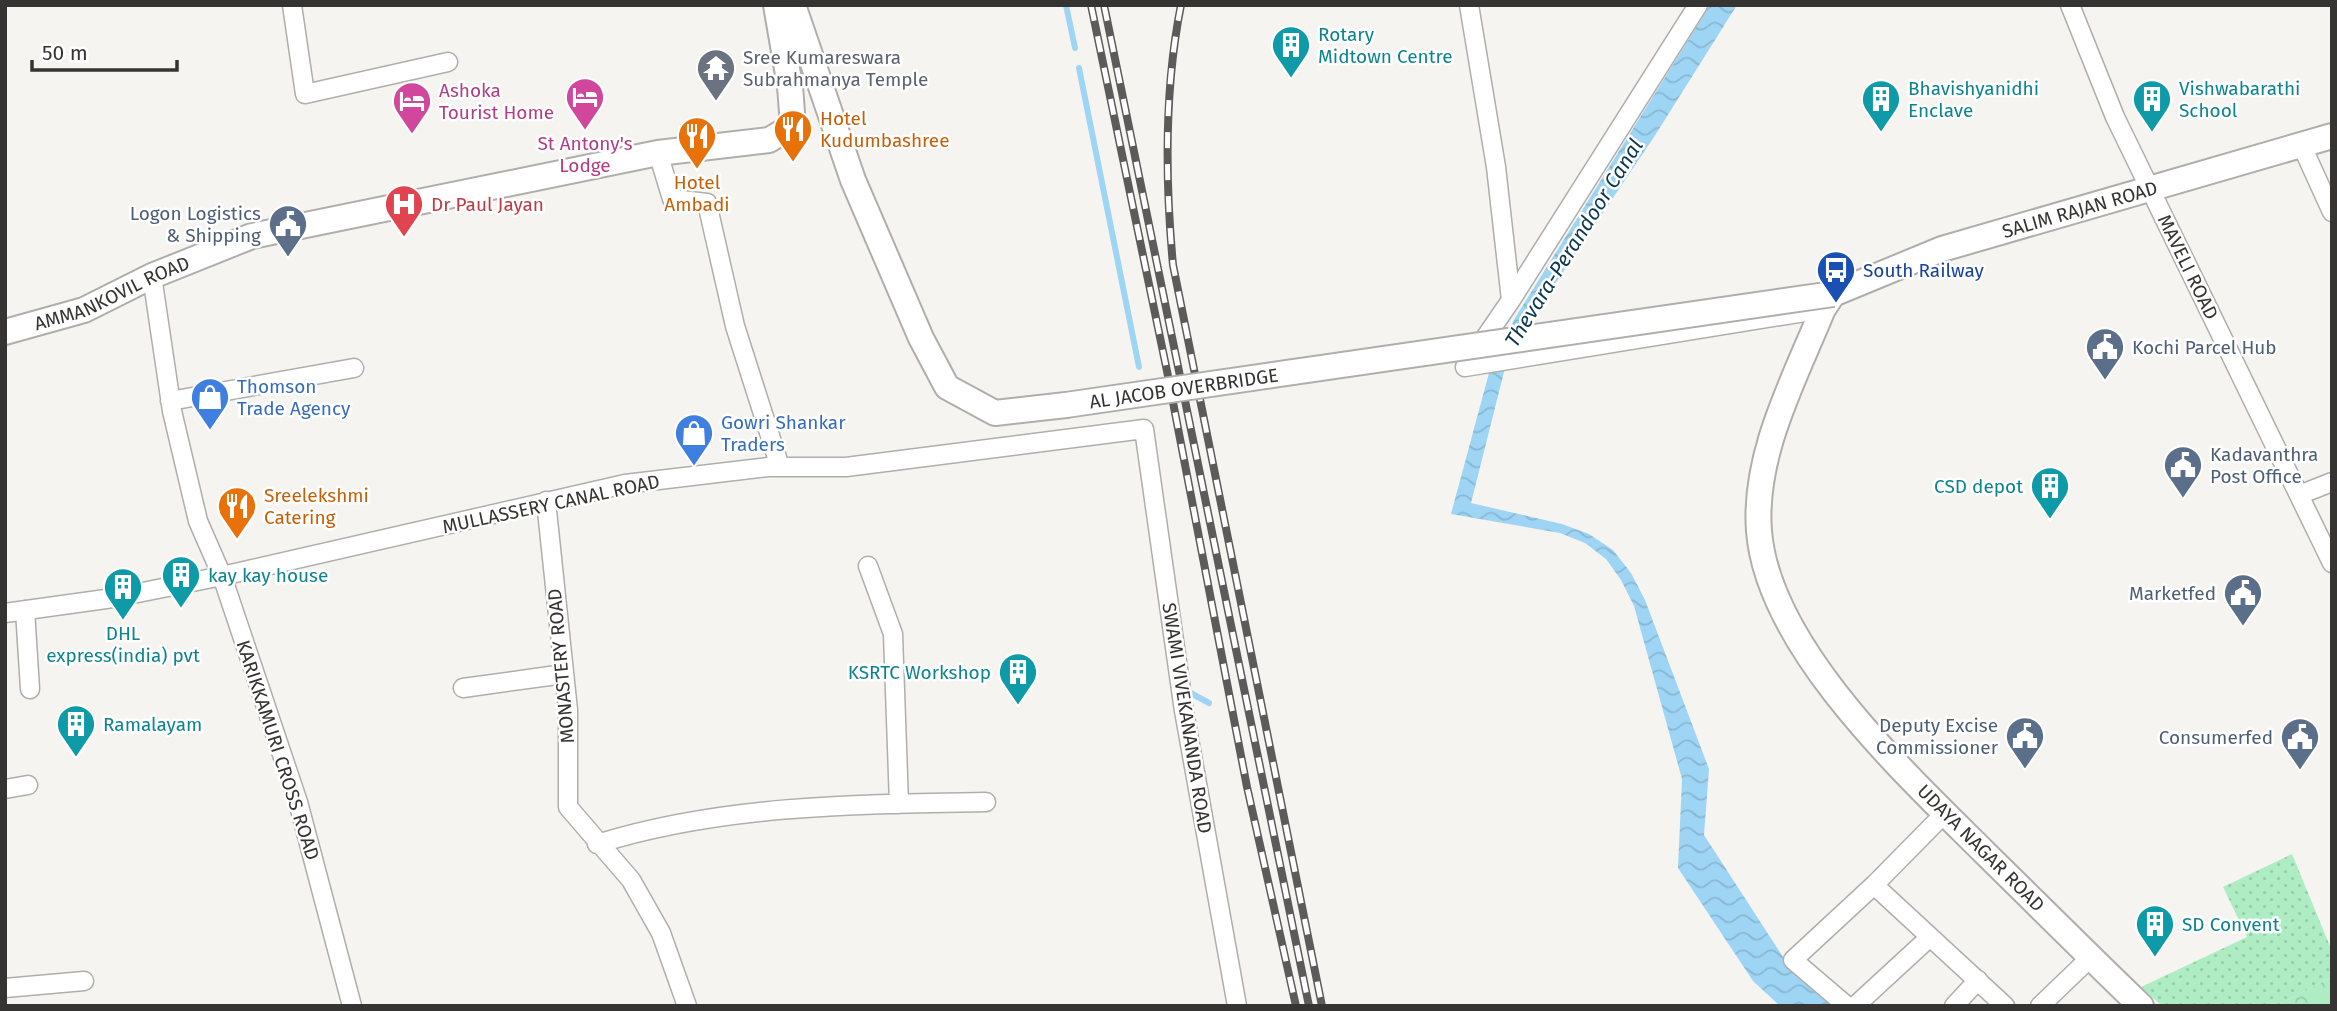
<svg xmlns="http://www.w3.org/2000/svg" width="2337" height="1011" viewBox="0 0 2337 1011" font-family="'Fira Sans',sans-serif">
	<defs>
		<pattern id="grass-dots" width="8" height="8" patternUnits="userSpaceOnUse" patternTransform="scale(1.75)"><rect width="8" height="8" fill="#aeedc4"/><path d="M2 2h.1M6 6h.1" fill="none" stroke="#96cca9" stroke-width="1.8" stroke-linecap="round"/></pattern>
		<pattern id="forest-crowns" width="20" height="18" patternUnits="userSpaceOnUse" patternTransform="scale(1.75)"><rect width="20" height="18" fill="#aeedc4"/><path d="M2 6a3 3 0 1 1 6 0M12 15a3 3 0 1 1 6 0" fill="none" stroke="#96cca9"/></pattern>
		<pattern id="water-waves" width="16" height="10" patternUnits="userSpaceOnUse" patternTransform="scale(1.75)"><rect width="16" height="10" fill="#9ed5f5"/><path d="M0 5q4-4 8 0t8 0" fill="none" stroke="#89b7d2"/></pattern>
	</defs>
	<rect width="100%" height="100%" fill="#f6f4f1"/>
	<path fill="url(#grass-dots)" d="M2292,854L2332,951V977L2276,1006H2162L2141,987L2247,937L2223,887Z"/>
	<path fill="url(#forest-crowns)" d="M2332,977V1006H2276Z"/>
	<path fill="url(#water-waves)" d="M1710,5H1737L1654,137L1532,318L1504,372L1471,503L1562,524L1589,534L1613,550L1631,573L1645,600L1709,769L1704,835L1785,960L1842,1006H1780L1753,981L1678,868L1682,779L1634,606L1621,580L1606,559L1585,543L1560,533L1451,514L1489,373L1515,318Z"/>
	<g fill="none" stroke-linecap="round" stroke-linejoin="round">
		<path stroke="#9ed5f5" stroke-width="6" d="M1066,5L1075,48
			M1079,68L1139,367
			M1187,691L1209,703"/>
		<g stroke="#b0aeab" stroke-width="21">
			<path id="street" d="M292,5L305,94L448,62
				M1469,5L1496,167L1511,300
				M1698,5L1511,300L1465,367L1823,309
				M2070,5L2115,117L2332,563
				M2301,144L2332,212
				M658,153L672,199L707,203L735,326L780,467
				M152,276L172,411L198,521L222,576L298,802L352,1006
				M170,401L354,368
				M2299,495L2332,482
				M546,501L568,710V807L631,880L661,933L687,1006
				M868,566L893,634L899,804
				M25,610L30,689
				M5,613L113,598L222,576L625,484L768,467H846L1144,429L1184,711L1237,1006
				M463,688L564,674
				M5,789L28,785
				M597,844C721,805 857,804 986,802
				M1874,885L2005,1006
				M5,988L84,981
				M1847,1006L1793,960L1874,885L1945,813
				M1855,1006L1930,937
				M1954,1006L1978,980
				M2040,1006L2091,957"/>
		</g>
		<g stroke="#b0aeab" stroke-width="28">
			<g id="secondary">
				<path d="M793,5L853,180L921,338L947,387L995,413L1066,405"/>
				<path id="s1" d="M5,332L84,310L152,276L252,236L658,153L769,140L793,126L790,86L776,5"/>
				<path id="s2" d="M2141,1006C2089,956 2038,905 1986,854C1907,775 1768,648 1759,531C1753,454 1795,378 1823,309L1833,294L1942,249L2332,136"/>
			</g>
		</g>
		<use href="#street" stroke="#fff" stroke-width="18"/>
		<use href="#secondary" stroke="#fff" stroke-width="24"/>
		<g stroke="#5d5b5a" stroke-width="8">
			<path id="rail" d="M1091,5L1167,371L1247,787L1296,1006
				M1104,5L1309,1006
				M1181,5C1164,90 1165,179 1173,265L1322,1006"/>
		</g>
		<use href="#rail" stroke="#fff" stroke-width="5" stroke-dasharray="16" stroke-linecap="butt"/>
		<g stroke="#b0aeab" stroke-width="28" stroke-linecap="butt">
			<g id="secondary-bridge">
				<path id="s3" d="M1066,405L1833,294"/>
			</g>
		</g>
		<use href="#secondary-bridge" stroke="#fff" stroke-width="24"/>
	</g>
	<defs>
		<g id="building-pin" transform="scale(2.0125)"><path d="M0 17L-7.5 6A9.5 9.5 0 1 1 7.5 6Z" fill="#0f9aa8" stroke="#fff"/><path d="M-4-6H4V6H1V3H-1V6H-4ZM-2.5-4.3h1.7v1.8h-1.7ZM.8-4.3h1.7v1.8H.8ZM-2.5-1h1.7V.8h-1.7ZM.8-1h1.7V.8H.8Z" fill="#fff"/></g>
		<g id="temple-pin" transform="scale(2.0125)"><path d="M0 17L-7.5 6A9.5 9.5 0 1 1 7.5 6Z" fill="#6b7280" stroke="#fff"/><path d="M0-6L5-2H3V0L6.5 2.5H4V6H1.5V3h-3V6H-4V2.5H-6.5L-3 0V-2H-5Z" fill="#fff"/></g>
		<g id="hotel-pin" transform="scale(2.0125)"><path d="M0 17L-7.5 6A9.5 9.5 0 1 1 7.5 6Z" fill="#d1479c" stroke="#fff"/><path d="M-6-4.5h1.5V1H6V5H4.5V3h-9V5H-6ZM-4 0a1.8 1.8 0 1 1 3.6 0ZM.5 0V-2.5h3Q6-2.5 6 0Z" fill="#fff"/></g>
		<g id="restaurant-pin" transform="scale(2.0125)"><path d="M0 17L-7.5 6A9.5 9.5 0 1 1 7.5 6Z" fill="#e8710a" stroke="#fff"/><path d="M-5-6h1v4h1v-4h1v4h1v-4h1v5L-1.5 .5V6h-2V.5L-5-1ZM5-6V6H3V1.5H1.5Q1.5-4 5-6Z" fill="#fff"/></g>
		<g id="hospital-pin" transform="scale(2.0125)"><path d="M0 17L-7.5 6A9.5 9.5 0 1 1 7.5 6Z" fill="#e0444e" stroke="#fff"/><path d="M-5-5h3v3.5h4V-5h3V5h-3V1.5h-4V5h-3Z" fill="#fff"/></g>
		<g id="civic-pin" transform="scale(2.0125)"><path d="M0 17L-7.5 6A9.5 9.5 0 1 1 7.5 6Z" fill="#5c6f8a" stroke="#fff"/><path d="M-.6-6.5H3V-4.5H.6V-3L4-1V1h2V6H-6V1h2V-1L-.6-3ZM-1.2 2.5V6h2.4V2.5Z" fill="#fff"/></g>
		<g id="bus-pin" transform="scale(2.0125)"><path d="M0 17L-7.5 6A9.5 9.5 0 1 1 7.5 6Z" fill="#1a4fb4" stroke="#fff"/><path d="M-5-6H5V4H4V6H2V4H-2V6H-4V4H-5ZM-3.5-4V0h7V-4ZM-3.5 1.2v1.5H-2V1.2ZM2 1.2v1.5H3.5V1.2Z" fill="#fff"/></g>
		<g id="shop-pin" transform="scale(2.0125)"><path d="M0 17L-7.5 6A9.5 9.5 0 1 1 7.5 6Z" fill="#3f7fe0" stroke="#fff"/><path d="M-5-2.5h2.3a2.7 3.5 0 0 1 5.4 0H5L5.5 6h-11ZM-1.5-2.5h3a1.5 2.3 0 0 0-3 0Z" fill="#fff"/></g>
	</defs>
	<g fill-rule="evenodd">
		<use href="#building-pin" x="1291" y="45"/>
		<use href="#temple-pin" x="716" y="68"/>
		<use href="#hotel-pin" x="585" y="97"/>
		<use href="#building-pin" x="1881" y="99"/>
		<use href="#building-pin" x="2152" y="99"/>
		<use href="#hotel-pin" x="412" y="101"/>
		<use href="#restaurant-pin" x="793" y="129"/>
		<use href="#restaurant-pin" x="697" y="136"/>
		<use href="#hospital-pin" x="404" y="204"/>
		<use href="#civic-pin" x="288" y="224"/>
		<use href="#bus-pin" x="1836" y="270"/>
		<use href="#civic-pin" x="2105" y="347"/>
		<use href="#shop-pin" x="210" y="397"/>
		<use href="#shop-pin" x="694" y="433"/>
		<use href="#civic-pin" x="2183" y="465"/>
		<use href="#building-pin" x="2050" y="486"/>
		<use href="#restaurant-pin" x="237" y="506"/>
		<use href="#building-pin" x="181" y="575"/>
		<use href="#building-pin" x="123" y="587"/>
		<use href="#civic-pin" x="2243" y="593"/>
		<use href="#building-pin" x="1018" y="672"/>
		<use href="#building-pin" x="76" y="724"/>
		<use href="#civic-pin" x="2025" y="736"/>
		<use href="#civic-pin" x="2300" y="737"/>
		<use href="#building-pin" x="2155" y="924"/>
	</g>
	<g text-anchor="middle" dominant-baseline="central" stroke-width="5" stroke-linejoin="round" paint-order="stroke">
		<g font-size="19" fill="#0d838f" stroke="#fff" text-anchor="start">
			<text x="1318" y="34">Rotary<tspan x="1318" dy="22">Midtown Centre</tspan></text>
			<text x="1908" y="88">Bhavishyanidhi<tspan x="1908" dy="22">Enclave</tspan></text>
			<text x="2179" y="88">Vishwabarathi<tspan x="2179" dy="22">School</tspan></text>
			<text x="2023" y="486" text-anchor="end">CSD depot</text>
			<text x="208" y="575">kay kay house</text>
			<text x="123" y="633" text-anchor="middle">DHL<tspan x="123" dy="22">express(india) pvt</tspan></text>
			<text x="991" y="672" text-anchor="end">KSRTC Workshop</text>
			<text x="103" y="724">Ramalayam</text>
			<text x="2182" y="924">SD Convent</text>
		</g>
		<g font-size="19" fill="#5b616d" stroke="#fff" text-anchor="start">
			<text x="743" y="57">Sree Kumareswara<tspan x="743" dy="22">Subrahmanya Temple</tspan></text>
		</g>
		<g font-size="19" fill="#b23c85" stroke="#fff" text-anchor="start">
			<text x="439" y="90">Ashoka<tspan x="439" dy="22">Tourist Home</tspan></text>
			<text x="585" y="143" text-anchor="middle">St Antony's<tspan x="585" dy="22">Lodge</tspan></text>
		</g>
		<g font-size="19" fill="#c56008" stroke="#fff" text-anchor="start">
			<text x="820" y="118">Hotel<tspan x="820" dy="22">Kudumbashree</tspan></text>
			<text x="697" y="182" text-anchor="middle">Hotel<tspan x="697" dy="22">Ambadi</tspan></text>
			<text x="264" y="495">Sreelekshmi<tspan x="264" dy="22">Catering</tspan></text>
		</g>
		<g font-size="19" fill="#be3a42" stroke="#fff" text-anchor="start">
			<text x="431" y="204">Dr Paul Jayan</text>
		</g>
		<g font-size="19" fill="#353433" stroke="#fff">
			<text stroke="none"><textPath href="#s2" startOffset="1132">SALIM RAJAN ROAD</textPath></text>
			<text transform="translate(2188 267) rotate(64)">MAVELI ROAD</text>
			<text stroke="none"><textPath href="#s1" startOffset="114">AMMANKOVIL ROAD</textPath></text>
			<text stroke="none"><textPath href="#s3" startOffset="119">AL JACOB OVERBRIDGE</textPath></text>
			<text transform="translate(551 504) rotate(-12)">MULLASSERY CANAL ROAD</text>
			<text transform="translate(561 666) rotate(-95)">MONASTERY ROAD</text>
			<text transform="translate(1187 718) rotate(81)">SWAMI VIVEKANANDA ROAD</text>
			<text transform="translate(278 750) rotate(72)">KARIKKAMURI CROSS ROAD</text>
			<text transform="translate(1981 848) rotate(45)">UDAYA NAGAR ROAD</text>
		</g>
		<g font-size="19" fill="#4e5e75" stroke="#fff" text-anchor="end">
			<text x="261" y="213">Logon Logistics<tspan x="261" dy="22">&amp; Shipping</tspan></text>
			<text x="2132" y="347" text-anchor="start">Kochi Parcel Hub</text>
			<text x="2210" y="454" text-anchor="start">Kadavanthra<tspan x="2210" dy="22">Post Office</tspan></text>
			<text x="2216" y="593">Marketfed</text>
			<text x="1998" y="725">Deputy Excise<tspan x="1998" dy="22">Commissioner</tspan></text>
			<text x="2273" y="737">Consumerfed</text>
		</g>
		<g font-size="19" fill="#164399" stroke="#fff" text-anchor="start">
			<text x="1863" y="270">South Railway</text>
		</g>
		<g font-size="19" fill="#366cbe" stroke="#fff" text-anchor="start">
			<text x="237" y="386">Thomson<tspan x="237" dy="22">Trade Agency</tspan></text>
			<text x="721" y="422">Gowri Shankar<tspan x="721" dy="22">Traders</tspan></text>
		</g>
		<g font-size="21" font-style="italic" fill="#0b394e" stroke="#fff">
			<text transform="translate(1574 243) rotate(-58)">Thevara-Perandoor Canal</text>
		</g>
	</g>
	<rect width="2337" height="1011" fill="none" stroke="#353433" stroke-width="14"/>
	<path d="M32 60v10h145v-10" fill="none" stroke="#353433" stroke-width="3.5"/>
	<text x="42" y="60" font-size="21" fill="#353433" stroke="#ffffff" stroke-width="5" paint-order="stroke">50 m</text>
</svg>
